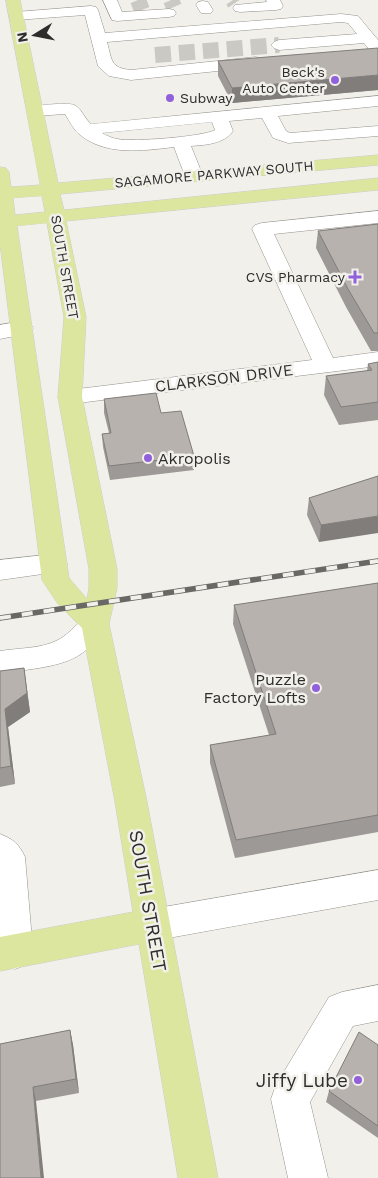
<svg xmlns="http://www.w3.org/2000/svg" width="378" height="1178" viewBox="0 0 378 1178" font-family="'Work Sans',sans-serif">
	<rect width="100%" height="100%" fill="#f2f0ea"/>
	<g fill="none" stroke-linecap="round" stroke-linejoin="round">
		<path stroke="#cbc9c4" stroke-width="16" stroke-dasharray="16 8" stroke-linecap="butt" d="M138,0L142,10
			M171,0L174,7
			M233,0L235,3
			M155,55L279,45"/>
		<g stroke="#94928c" stroke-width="1">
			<path id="minor" d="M103,0H117L122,12L169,9L174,10L176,13L174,16L169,17L117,21L112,20Z
				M266,0H280L283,6L281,9L276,10L240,12L235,11L233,8L235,5L267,2Z
				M203,1L208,2L213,10L211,13H201L196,5L198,2Z
				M91,6L96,7L98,10L105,33L341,14L358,16L378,40V57L344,63L338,61L336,58L338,55L367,51L368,48L364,43L279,50L274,48L271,45L274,42L279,40L357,34L348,23L341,22L107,42C112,60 110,68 131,70L256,57L262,59L264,62L262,65L256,67L131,80L109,76L98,66L85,15L16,20L11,19L9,16L11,13L16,12Z
				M378,96V106L278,116L286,131L290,133L378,126V136L288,143L273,138L262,118L229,121L233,131C224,144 205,145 191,146L203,176L200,180L194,181L188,180L185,176L174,147C142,151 105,156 79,134C73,129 69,120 65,114L35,116L29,115L27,111L29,107C37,106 70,101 76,106C82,110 85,119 91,124ZM212,122L215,130C202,137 133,142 117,139C112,138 107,136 102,133Z
				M378,211V223L274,234L333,358L378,352V366L70,404L62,402L58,397L62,392L70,390L312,360L252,229L255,225L262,223Z
				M22,321L30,323L33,328L30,333L0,339V325Z
				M54,554L64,557L67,564L64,571L0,580V560Z
				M95,613L105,616L109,624C104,634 86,652 76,657C56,668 23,670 0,673V651C18,648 41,649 58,640C72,633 79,618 95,613Z
				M0,834C13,839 19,844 25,857L33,952L28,964L15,969L2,964L0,958Z
				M378,870V900L152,941L140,937L135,925L140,913L152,909Z
				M378,985V1021L353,1026L310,1102L328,1178H288L271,1099L276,1085L329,997L342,992Z"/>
		</g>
		<g stroke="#cdcdcc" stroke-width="1">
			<path id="major" d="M6,0H20L58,183L378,155V165L60,194L64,210L378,178V190L66,221L86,317L82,397L117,569V588L109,624L147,802L218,1178H178L139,944L0,971V937L133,912L115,802L82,628L58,604L42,580L0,244V167L6,168L9,172L11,187L40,185ZM42,196L45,212L15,215L13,198ZM47,223L64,317L58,397L89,569V588L87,599L69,578L17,226Z"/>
		</g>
		<use href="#minor" fill="#fff" fill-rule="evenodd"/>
		<use href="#major" fill="#dde69f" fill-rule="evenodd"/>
		<g stroke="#696864" stroke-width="5.5">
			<path id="rail" d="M0,618L378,561"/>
		</g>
		<use href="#rail" stroke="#f2f0ea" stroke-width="4" stroke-dasharray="11" stroke-linecap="butt"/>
	</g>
	<path fill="#9d9996" d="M218,61L378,90L232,103L218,76Z
		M378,224V351H371L346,307L316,248L318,231Z
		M378,362V420L339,425L324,395L326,376L367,371L368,364Z
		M104,399L161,413L194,456V470L110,480L103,447L102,434L109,433L104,413Z
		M378,476L319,542L307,515L309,498Z
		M378,583V832L235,858L210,763V745L269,735L233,624L234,605Z
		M24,668L30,712L8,727L15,784L0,787V671Z
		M70,1030L73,1045L79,1093L36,1101L0,1044Z
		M378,1045V1138L326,1102L329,1091Z"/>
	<path fill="#807d7a" d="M378,75V90L232,103V88Z
		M378,516V533L319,542L321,525Z
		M24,668L30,712L8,727L15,784L11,766L5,709Z
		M70,1030L73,1045L79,1093L76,1079Z
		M33,1087L36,1101L44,1178H41Z"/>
	<path fill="#b7b2ae" stroke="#807d7a" d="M378,48V75L232,88L218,61Z
		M378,224V333H374L348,289L318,231Z
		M378,362V402L341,407L326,376L372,370L368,364Z
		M156,393L161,413L181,411L194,456L109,466L102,434L111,433L104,399Z
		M378,476V516L321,525L309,498Z
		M378,583V815L236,840L210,745L276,734L234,605Z
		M24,668L27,693L5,709L11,766L0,768V671Z
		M70,1030L76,1079L33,1087L41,1178H0V1044Z
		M359,1032L378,1045V1126L329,1091Z"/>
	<g fill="#9160da" stroke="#f2f0ea" stroke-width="2">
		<circle cx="335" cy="80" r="5"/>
		<circle cx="170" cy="98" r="5"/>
		<path d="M352.5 269.5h5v5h5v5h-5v5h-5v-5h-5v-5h5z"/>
		<circle cx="148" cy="458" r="5"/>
		<circle cx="316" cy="688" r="5"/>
		<circle cx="358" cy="1080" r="5"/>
	</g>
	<g text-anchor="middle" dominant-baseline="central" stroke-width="5" stroke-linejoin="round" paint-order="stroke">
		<g font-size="14" fill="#2e2d2b" stroke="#f2f0ea" text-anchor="end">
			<text x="325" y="72">Beck's<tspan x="325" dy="16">Auto Center</tspan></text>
			<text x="180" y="98" text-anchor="start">Subway</text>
			<text x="345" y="277">CVS Pharmacy</text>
		</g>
		<g font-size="14" fill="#2e2d2b" stroke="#f2f0ea">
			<text transform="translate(214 174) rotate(-5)">SAGAMORE PARKWAY SOUTH</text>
			<text transform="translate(65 267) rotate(80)">SOUTH STREET</text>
		</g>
		<g font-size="16" fill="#2e2d2b" stroke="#f2f0ea">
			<text transform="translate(224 378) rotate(-7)">CLARKSON DRIVE</text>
		</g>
		<g font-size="16" fill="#2e2d2b" stroke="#f2f0ea" text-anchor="start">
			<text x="158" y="458">Akropolis</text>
			<text x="306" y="679" text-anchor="end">Puzzle<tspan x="306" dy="18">Factory Lofts</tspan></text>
		</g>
		<g font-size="19" fill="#2e2d2b" stroke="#f2f0ea">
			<text transform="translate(148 901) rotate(80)">SOUTH STREET</text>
		</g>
		<g font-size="19" fill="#2e2d2b" stroke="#f2f0ea" text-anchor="end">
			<text x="348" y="1080">Jiffy Lube</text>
		</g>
	</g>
	<g transform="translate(35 35) rotate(260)" stroke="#f2f0ea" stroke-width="4" paint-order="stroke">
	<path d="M0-4L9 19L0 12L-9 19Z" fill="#2e2d2b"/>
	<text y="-8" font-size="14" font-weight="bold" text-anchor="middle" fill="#2e2d2b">N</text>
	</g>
</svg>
